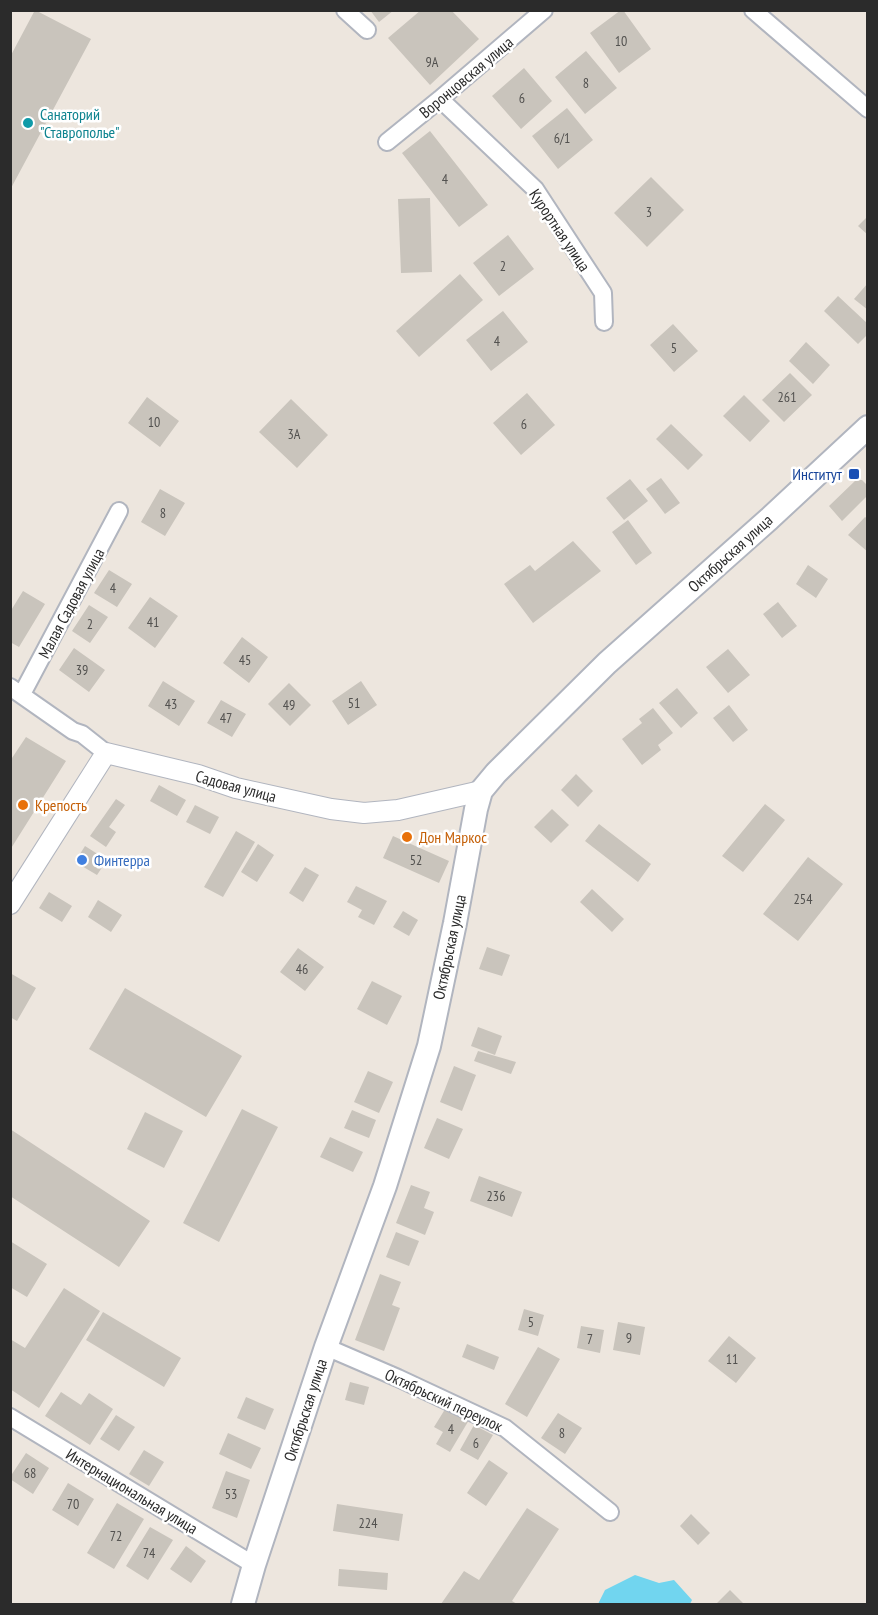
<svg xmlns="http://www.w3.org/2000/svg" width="878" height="1615" viewBox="0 0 878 1615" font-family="'PT Sans Narrow',sans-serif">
	<rect width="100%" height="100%" fill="#ede6de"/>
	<path fill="#71d5ef" d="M635,1575L659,1583L674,1580L692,1600L690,1604H598L605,1590Z"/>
	<path fill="#c9c4bc" d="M35,10L91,39L10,190V57Z
		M370,10H394L379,22Z
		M421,10H451L479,39L430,85L388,38Z
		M621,10H623L651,49L619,73L590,33Z
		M586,51L617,88L585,114L555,77Z
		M524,68L552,101L521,129L492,96Z
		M567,108L593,140L558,169L532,136Z
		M430,131L488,205L459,227L402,153Z
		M651,177L684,210L647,247L614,213Z
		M430,198L432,272L401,273L398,199Z
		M868,216V235L858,226Z
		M508,235L534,269L499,296L473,263Z
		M460,274L483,300L419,357L396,331Z
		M868,283V310L854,299Z
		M838,296L868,324V334L858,344L824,311Z
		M503,311L528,342L491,371L466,340Z
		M673,324L698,351L674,372L650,345Z
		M806,342L830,365L813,384L789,361Z
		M790,373L812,395L784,422L762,400Z
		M527,393L555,425L521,455L493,423Z
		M744,395L770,421L750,442L723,416Z
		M147,397L179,421L160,447L128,423Z
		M291,399L328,435L297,468L259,432Z
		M671,424L703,455L688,470L656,439Z
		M661,478L680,503L665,514L646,489Z
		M630,479L648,501L624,520L606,498Z
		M856,480H862L868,486V495L842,521L829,506Z
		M160,489L185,503L165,536L141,522Z
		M865,517L868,519V552L848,535Z
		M628,520L652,553L636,565L612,532Z
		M573,541L601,571L533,623L504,584L530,565L535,571Z
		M808,565L828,579L816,598L796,584Z
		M109,570L132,584L117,607L94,593Z
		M23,591L45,604L19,647L10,642V612Z
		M150,597L178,616L155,648L128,628Z
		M778,602L797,626L782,638L763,614Z
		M89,605L108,617L90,643L72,631Z
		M242,637L268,657L249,683L223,663Z
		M74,648L105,670L89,692L59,670Z
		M728,649L750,675L728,693L706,667Z
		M163,681L195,701L179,726L148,706Z
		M361,681L377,705L348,725L332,701Z
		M289,683L311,705L290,726L268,704Z
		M677,688L698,713L681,728L659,703Z
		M221,700L246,714L232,737L207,723Z
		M729,705L748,730L733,742L713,718Z
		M653,708L673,733L658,745L661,750L642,765L622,739L642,723L639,719Z
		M26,737L66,761L10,850V761Z
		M576,774L593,791L578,807L561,790Z
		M159,785L186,800L177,816L150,801Z
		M116,799L125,805L109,827L116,832L106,847L90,836Z
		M765,804L785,820L743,872L722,856Z
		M195,805L219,817L210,834L186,822Z
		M552,809L569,825L551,843L534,827Z
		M599,824L651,864L638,882L585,841Z
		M236,831L255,842L223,897L204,887Z
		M393,836L449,861L439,883L383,858Z
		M258,844L274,855L257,882L241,872Z
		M85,846L107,860L97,875L75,862Z
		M808,857L843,884L798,941L763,914Z
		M305,867L319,875L303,902L289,893Z
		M356,886L387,901L374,925L358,917L362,910L347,902Z
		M592,889L624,919L612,932L580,902Z
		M49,892L72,906L62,922L39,908Z
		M98,900L122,915L111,932L88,917Z
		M403,911L418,920L409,936L393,927Z
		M487,947L510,955L502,976L479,969Z
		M298,948L324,967L305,991L280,972Z
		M10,973L36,988L17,1021L10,1017Z
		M372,981L402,996L387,1025L357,1009Z
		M125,988L242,1056L206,1117L89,1049Z
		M478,1027L502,1036L495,1055L471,1046Z
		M478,1051L516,1062L511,1074L474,1061Z
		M454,1066L476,1075L462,1111L440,1102Z
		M368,1071L393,1082L379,1113L354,1102Z
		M242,1109L278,1127L219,1242L183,1223Z
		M352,1110L376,1120L369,1138L344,1128Z
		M145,1112L183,1131L164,1168L127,1149Z
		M437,1118L463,1129L449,1159L424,1148Z
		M10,1129L150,1221L119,1267L10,1196Z
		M330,1137L363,1152L353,1172L320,1157Z
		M479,1176L522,1192L512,1217L470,1201Z
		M411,1185L430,1192L424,1208L434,1212L425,1235L396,1223Z
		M396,1232L419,1241L409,1266L386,1257Z
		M10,1241L47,1264L27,1297L10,1287Z
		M380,1274L401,1282L392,1305L400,1308L384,1351L355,1340Z
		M64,1288L100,1311L39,1408L10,1389V1339L25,1348Z
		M524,1309L544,1315L538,1336L518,1330Z
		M103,1312L181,1358L164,1387L86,1340Z
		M618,1322L645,1327L640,1355L613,1350Z
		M581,1326L604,1330L600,1353L577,1348Z
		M729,1336L756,1358L736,1383L708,1361Z
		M467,1344L499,1357L494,1370L462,1357Z
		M538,1347L560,1359L527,1417L505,1404Z
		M350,1382L369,1387L364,1405L345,1400Z
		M61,1392L81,1405L89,1393L113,1409L90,1445L45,1416Z
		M246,1397L274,1409L265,1430L237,1418Z
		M447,1406L469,1420L450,1452L436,1444L443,1432L434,1427Z
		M558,1413L582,1428L565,1454L541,1438Z
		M116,1415L135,1427L119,1451L100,1439Z
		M474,1425L493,1435L478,1460L460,1450Z
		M228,1433L261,1448L251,1469L219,1454Z
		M144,1450L164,1462L149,1486L129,1474Z
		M26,1453L49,1468L33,1494L10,1479V1477Z
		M489,1460L508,1473L486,1506L467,1493Z
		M226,1471L250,1480L237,1518L212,1508Z
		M68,1483L94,1499L78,1526L52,1510Z
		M117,1503L144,1519L114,1569L87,1553Z
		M337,1504L403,1514L399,1541L333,1531Z
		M527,1508L559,1529L512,1601L517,1604H441L464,1571L479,1580Z
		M691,1514L710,1533L698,1545L680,1526Z
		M150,1527L173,1540L148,1580L126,1566Z
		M186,1546L206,1561L191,1583L170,1569Z
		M339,1569L388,1573L387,1590L338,1586Z
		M730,1590L744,1604H716Z"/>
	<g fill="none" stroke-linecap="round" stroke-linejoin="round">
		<g stroke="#b1b5bf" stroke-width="20">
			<path id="minor" d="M345,10L367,30
				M753,10L868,109
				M440,99L535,189L603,293L604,322
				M387,142L440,99L544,10
				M10,687L73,731L82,734L106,753
				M22,694L119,511
				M326,1347L398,1378L505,1428L610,1512
				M10,1417L254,1565"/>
		</g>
		<g stroke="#b1b5bf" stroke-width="22">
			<path id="tertiary" d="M10,904L106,753L198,775L236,788L331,809L364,813L398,810L481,791"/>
		</g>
		<g stroke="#b1b5bf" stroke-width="26">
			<path id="secondary" d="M243,1604L254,1565L326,1347L385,1186L429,1046L455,923L476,809L481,791L496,773L607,663L769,519L868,427"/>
		</g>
		<use href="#minor" stroke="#fff" stroke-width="16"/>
		<use href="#tertiary" stroke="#fff" stroke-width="20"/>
		<use href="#secondary" stroke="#fff" stroke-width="22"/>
	</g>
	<circle fill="#0f9aa8" stroke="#fff" stroke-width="2" cx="28" cy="123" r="6"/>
	<rect fill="#1a4fb4" stroke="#fff" stroke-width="2" x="848" y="468" width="12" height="12" rx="3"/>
	<g fill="#e8710a" stroke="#fff" stroke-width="2">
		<circle cx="23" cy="805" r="6"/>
		<circle cx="407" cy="837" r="6"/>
	</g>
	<circle fill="#3f7fe0" stroke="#fff" stroke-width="2" cx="82" cy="860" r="6"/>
	<g text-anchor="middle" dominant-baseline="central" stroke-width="5" stroke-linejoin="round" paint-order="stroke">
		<g font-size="14" fill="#52514f">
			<text x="621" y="41">10</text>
			<text x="432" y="62">9А</text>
			<text x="586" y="83">8</text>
			<text x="522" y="98">6</text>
			<text x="562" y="138">6/1</text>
			<text x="445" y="179">4</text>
			<text x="649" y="212">3</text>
			<text x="503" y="266">2</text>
			<text x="497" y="341">4</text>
			<text x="674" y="348">5</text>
			<text x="787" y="397">261</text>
			<text x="154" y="422">10</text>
			<text x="524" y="424">6</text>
			<text x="294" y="434">3А</text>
			<text x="163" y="513">8</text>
			<text x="113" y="588">4</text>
			<text x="153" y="622">41</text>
			<text x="90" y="624">2</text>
			<text x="245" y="660">45</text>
			<text x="82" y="670">39</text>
			<text x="354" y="703">51</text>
			<text x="171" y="704">43</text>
			<text x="289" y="705">49</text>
			<text x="226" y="718">47</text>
			<text x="416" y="860">52</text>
			<text x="803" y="899">254</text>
			<text x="302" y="969">46</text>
			<text x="496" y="1196">236</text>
			<text x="531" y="1322">5</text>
			<text x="629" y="1338">9</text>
			<text x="590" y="1339">7</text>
			<text x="732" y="1359">11</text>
			<text x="451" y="1429">4</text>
			<text x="562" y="1433">8</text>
			<text x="476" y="1443">6</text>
			<text x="30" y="1473">68</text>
			<text x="231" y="1494">53</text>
			<text x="73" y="1504">70</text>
			<text x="368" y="1523">224</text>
			<text x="116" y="1536">72</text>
			<text x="149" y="1553">74</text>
		</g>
		<g font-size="16" fill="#2b2b2b" stroke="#fff">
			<text transform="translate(466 77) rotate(-40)">Воронцовская улица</text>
			<text transform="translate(560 230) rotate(56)">Курортная улица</text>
			<text transform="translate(730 553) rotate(-42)">Октябрьская улица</text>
			<text transform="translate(71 603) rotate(-62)">Малая Садовая улица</text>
			<text transform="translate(236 786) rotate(15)">Садовая улица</text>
			<text transform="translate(449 947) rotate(-78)">Октябрьская улица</text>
			<text transform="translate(444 1400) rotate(25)">Октябрьский переулок</text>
			<text transform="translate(305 1410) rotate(-72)">Октябрьская улица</text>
			<text transform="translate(132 1491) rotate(31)">Интернациональная улица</text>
		</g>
		<g font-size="16" fill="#0d838f" stroke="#fff" text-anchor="start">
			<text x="40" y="114">Санаторий<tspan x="40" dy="18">"Ставрополье"</tspan></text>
		</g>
		<g font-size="16" fill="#164399" stroke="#fff" text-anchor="end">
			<text x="842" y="474">Институт</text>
		</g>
		<g font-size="16" fill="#c56008" stroke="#fff" text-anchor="start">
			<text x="35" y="805">Крепость</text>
			<text x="419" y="837">Дон Маркос</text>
		</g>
		<g font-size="16" fill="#366cbe" stroke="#fff" text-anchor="start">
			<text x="94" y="860">Финтерра</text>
		</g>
	</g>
	<rect width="878" height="1615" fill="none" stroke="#2b2b2b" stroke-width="24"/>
</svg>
